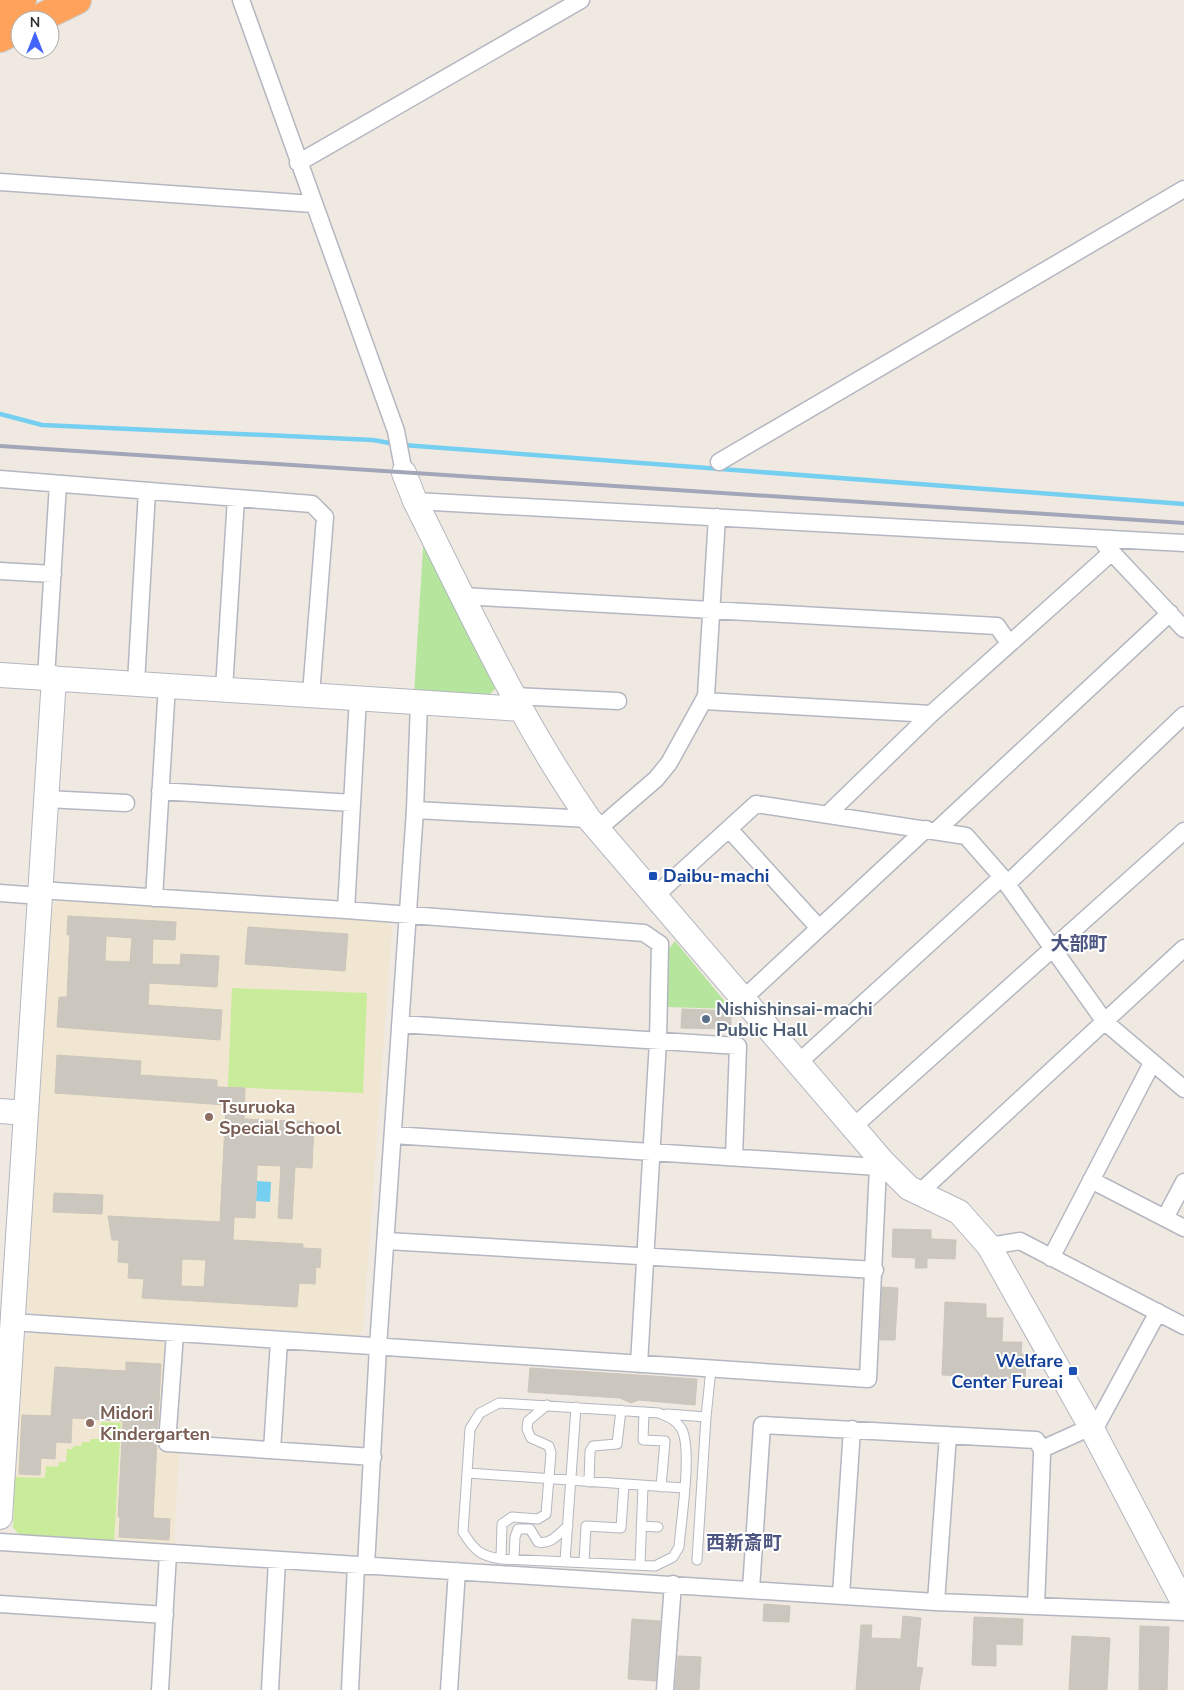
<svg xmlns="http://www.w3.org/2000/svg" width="1184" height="1690" viewBox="0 0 1184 1690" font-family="'Nunito Sans','Noto Sans JP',sans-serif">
	<rect width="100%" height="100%" fill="#efe9e1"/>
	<path fill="#f0e6d1" d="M60,898L385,922L392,927L363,1329L357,1337L35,1316L27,1308L52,907Z
		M34,1333L160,1340L166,1348L159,1452L179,1453L174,1545L20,1536L13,1527L24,1339Z"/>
	<path fill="#b6e59e" d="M424,532L499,685L487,697L414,694Z
		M675,941L731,1009L667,1007L668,950Z"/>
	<path fill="#c9ec9a" d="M232,988L367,993L363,1093L228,1087Z
		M101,1422L121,1423L114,1542L20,1536L13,1527L15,1477L45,1478L46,1466L58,1467L59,1462H66L67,1449H73V1446H81L82,1442H90V1439H100Z"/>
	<path fill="#75cff0" d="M257,1181L271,1182L270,1202L256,1201Z"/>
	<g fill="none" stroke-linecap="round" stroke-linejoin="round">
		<path stroke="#75cff0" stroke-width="4.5" d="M0,414L42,425L373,440L395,444
			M403,445L1184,504"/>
	</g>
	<path fill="#cbc7bf" stroke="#cbc5ba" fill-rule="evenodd" d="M68,916L176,922L175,940L153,939L152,964L180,965L181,954L219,956L217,987L149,983L148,1005L222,1010L220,1040L57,1027L59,997H67L70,935H67ZM106,936L132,938L130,962L105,961Z
		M248,927L348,934L345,971L245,964Z
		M682,1009L731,1011V1029L681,1028Z
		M57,1055L141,1061L140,1075L217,1080V1087L245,1088L244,1119L314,1122L312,1168L295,1167L292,1219L278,1218L281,1166L257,1165L255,1218L234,1217L233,1240L303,1244V1248L321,1249L320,1268L316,1267L315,1284L299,1283L297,1307L142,1298L144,1279L128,1278L129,1263L118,1262L119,1240H112L108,1216L220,1222L226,1105L55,1093ZM182,1259L206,1260L204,1287L181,1286Z
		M54,1193L103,1195L102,1214L53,1212Z
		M893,1229L931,1230V1239L956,1240L955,1259L927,1258V1268H915L916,1258L892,1257Z
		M882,1287L898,1288L895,1340H880Z
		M945,1302L986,1304V1318H1003L1002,1342H1022L1021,1354H1026L1025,1379L942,1375Z
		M126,1362L161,1364L153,1518L170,1519L169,1540L119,1537L120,1517H118L123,1421L72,1418L71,1443L56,1442L55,1459L41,1458L40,1475L19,1474L22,1415L51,1416L55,1367L126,1371Z
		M530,1368L697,1379L695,1405L639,1400L631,1403L620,1398L528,1392Z
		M764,1604L790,1606L789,1622L763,1621Z
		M903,1616L921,1618L916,1667L923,1668L919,1690H856L861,1625H872L871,1638L901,1639Z
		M974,1617L1023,1619L1022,1645L996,1644V1666L972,1665Z
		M632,1619L660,1621L656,1681L628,1679Z
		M1140,1626L1169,1627L1167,1690H1139Z
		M1072,1636L1110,1638L1107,1690H1069Z
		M678,1656L701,1657L699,1690H675Z"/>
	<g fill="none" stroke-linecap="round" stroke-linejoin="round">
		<g stroke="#b4b7c1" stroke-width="11">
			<path id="lane" d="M499,1403L659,1413C668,1417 675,1419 681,1428C693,1447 681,1521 679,1547L673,1557L655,1566L501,1559C480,1556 474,1550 463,1532L470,1429L480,1413Z
				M644,1412L643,1440L665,1441L661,1487
				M667,1414L706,1417L697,1560
				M706,1417L711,1369
				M468,1473L684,1488
				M589,1482L590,1451L593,1446L617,1444L621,1410
				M641,1526L658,1527
				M501,1559L502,1524L512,1517L538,1519L546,1514L551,1453L549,1446L531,1438L527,1429L528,1421L547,1405
				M514,1559L515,1537L518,1529H530L538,1542C551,1545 558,1534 568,1526
				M565,1561L576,1407
				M584,1562L586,1526L621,1528L624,1484
				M640,1565L643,1486"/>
		</g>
		<g stroke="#b4b7c1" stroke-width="19">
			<path id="street" d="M241,0L396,431L404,473
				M298,163L581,0
				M0,182L313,204
				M719,462L1184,189
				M0,479L312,504L325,517L311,694
				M415,501L1184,543
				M1105,545L1184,629
				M0,571L53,574
				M463,596L997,626L1009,643
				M46,678L58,484
				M136,683L147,491
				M224,689L236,498
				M514,696L618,701
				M704,701L931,714
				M160,791L352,803
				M46,799L126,803
				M415,810L589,819
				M828,814L931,714L1112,552
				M598,829L656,779L669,763L706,696L717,517
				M729,829L819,928
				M937,830L1170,613
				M1007,884L1184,715
				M40,890L346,910L644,933L660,944L658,1041L639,1364
				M0,893L40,896
				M655,896L756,804L966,836L1002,877L1105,1022L1184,1089
				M154,898L167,685
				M346,910L358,698
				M744,998L926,829
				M400,1024L738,1046L734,1157
				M798,1063L1002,877
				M853,1127L1184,831
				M393,1135L878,1167L883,1162
				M1091,1180L1184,1228
				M918,1194L1184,948
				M1165,1218L1184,1182
				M387,1241L875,1270
				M989,1246L1020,1241L1184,1326
				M1051,1258L1152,1063
				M12,1322L868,1379L878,1167
				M175,1334L167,1443L373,1457
				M1093,1432L1158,1312
				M1042,1449L1091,1427
				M272,1450L279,1341
				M0,1542L936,1602L1184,1612
				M366,1566L378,1347L415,810L419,703
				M751,1589L762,1425L1036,1440L1042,1449V1455L1036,1606
				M841,1595L852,1429
				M936,1602L948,1435
				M0,1604L165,1615
				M160,1690L168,1553
				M270,1690L277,1560
				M350,1690L356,1566
				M449,1690L457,1571
				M665,1690L673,1584"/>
		</g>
		<g stroke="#b4b7c1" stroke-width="26">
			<path id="secondary" d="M404,473L415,501C469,609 520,720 589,819L883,1162L909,1188L959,1212L989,1246L1091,1427L1184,1604
				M0,675L521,709
				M0,1111L26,1113
				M0,1517L54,678"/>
		</g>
		<g stroke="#c9c9c9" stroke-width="30">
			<path id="highway" d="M0,11L22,0
				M36,20L77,0
				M0,38L20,28"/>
		</g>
		<use href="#lane" stroke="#fff" stroke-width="9"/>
		<use href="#street" stroke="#fff" stroke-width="16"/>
		<use href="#secondary" stroke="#fff" stroke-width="24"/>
		<use href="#highway" stroke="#ffa35c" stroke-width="28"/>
		<path stroke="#a3a6b8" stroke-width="4" d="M0,446L1184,523"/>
	</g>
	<g fill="#1a4fb4" stroke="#fff" stroke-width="2">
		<rect x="648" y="871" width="10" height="10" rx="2.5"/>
		<rect x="1068" y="1366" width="10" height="10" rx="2.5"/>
	</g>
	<circle fill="#5c6f8a" stroke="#fff" stroke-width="2" cx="706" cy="1019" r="5"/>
	<g fill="#8d6e63" stroke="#fff" stroke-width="2">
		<circle cx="209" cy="1117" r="5"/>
		<circle cx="90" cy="1423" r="5"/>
	</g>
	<g text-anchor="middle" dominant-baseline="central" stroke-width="4" stroke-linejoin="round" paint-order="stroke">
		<g font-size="18" font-weight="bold" fill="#164399" stroke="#fff" text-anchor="start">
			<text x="663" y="876">Daibu-machi</text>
			<text x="1063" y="1361" text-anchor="end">Welfare<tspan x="1063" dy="21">Center Fureai</tspan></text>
		</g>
		<g font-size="18" font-weight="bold" fill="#4e5e75" stroke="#fff" text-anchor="start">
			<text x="716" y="1009">Nishishinsai-machi<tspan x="716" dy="21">Public Hall</tspan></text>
		</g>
		<g font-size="18" font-weight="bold" fill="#785e54" stroke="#fff" text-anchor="start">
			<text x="219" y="1107">Tsuruoka<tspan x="219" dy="21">Special School</tspan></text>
			<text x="100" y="1413">Midori<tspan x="100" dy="21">Kindergarten</tspan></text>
		</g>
		<g font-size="19" font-weight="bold" fill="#4d5680" stroke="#fff">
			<text x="1079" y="944">大部町</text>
			<text x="744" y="1543">西新斎町</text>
		</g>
	</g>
	<g transform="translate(35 35)"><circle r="24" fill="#ffffff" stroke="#ababab"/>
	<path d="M0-4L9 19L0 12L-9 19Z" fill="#4264fb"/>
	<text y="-8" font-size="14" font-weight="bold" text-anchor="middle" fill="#2e2e2e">N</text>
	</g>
</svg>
